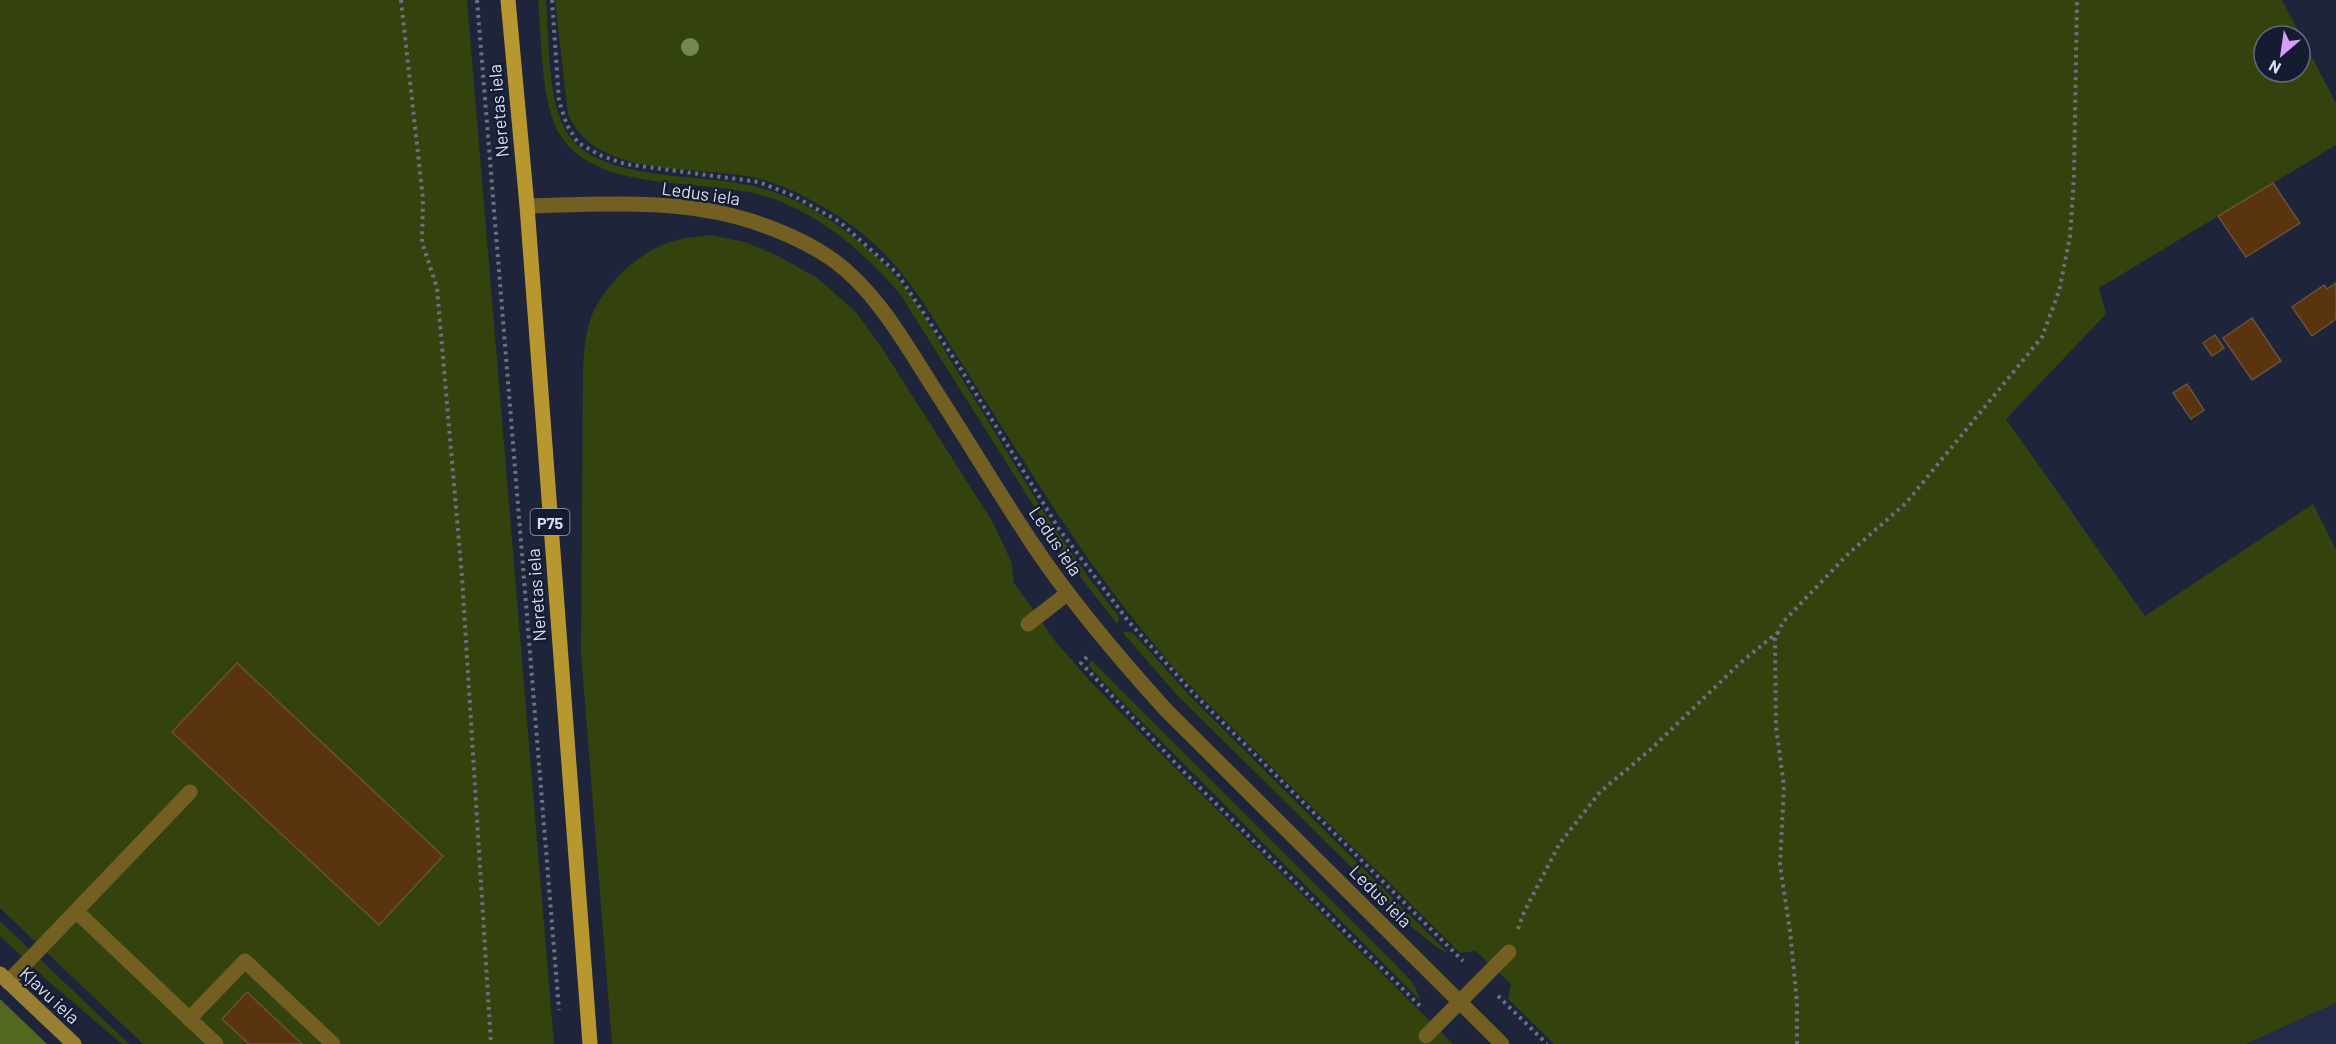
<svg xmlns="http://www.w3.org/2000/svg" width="2336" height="1044" viewBox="0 0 2336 1044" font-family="Barlow,sans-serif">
	<rect width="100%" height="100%" fill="#1e253b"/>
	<path fill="#232b48" d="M2336,1003V1044H2246Z"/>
	<path fill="#34430d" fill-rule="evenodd" d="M0,0H467L554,1044H143L0,908Z
		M538,0H546C549,38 547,103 568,134C600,184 708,172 761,188C808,201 854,233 888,268C917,298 937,339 959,374C1010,455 1057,541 1118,615L1119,619L1117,624L1069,562L900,294C867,255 824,217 774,199C712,176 602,196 562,138C540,107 542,38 538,0Z
		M555,0H2282L2336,103V145L2099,288L2106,314L2006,419L2145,616L2313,504L2336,550V1003L2246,1044H1554L1508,999L1511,984L1476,951L1460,953L1195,691C1128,619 1072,539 1020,455C997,420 975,384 952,348C919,295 895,254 841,218C816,202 789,187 760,179C698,163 598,182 568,114ZM2264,36H2300V72H2264Z
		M710,235L745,242L778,256L817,278L855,311L880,345L992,521L1011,561L1014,583L1055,641L1090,681L1180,773L1453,1044H612L581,652L583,370C584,352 585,333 592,315C606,282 642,249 677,240C688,237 699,237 710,235Z
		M1126,631L1134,634L1190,696L1448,953L1438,948L1413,928L1177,695L1123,633Z
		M1091,660L1397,966L1413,983L1421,1001L1134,714L1094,672L1089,665Z
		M0,921L129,1044H122L47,980L0,936Z"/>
	<path fill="#53671f" d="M0,999L47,1044H0Z"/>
	<path fill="#5a340e" stroke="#68513e" stroke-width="1.5" d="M2273,183L2300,223L2246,257L2218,216Z
		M2336,283V319L2312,336L2292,307L2324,285L2327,289Z
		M2252,318L2281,361L2252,380L2223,338Z
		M2215,335L2224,348L2212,356L2203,343Z
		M2187,384L2204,410L2191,419L2173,393Z
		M237,663L443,856L379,925L172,732Z
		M247,992L302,1044H249L222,1019Z"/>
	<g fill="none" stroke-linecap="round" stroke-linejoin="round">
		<path stroke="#6b7184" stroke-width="4" stroke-dasharray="3 4.5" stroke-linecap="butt" d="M401,0L423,199L422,242L437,288L462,577L491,1044
			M477,0L559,1010
			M552,0L559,101L567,125L578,143L602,156L625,164L759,182L794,196L840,222L897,273L959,366L1059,529L1129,622L1194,694L1463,961
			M1087,657L1081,663L1184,772L1420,1006
			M1518,929L1524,912L1560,843L1600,792L1650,750L1739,664L1778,632
			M1498,996L1547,1044
			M1797,1044V1003L1790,931L1780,865L1784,786L1776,727L1775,639L1783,622L1849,553L1906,503L2042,337L2059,291L2070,237L2074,176L2077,0"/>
		<path stroke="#735f21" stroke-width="15" d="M1028,624L1068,593
			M76,911L216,1044
			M8,982L190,792
			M189,1019L245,961L333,1044
			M1426,1036L1509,952"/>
		<path stroke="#735f21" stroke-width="15" d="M527,206C599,204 681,198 751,221C779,230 809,243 833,260C876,291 905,343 933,387C966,438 997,490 1030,540C1070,601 1118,657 1166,710L1502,1044"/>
		<path stroke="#987f32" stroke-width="15" d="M0,974L74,1044"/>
		<path stroke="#b8982e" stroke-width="15" d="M508,0L527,206L590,1044"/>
	</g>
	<circle fill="#728950" cx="690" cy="47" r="9"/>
	<g text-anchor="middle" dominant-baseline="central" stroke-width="4.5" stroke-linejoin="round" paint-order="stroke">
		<rect fill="#151b31" stroke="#9ea4b5" stroke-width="1.5" x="530.5" y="509" width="39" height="26" rx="4.5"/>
		<g font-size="16" font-weight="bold" fill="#d9deed">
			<text x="550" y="522">P75</text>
		</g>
		<g font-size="18" fill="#d9deed" stroke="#151b31">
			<text transform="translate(498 111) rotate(-95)">Neretas iela</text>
			<text transform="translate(701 193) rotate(8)">Ledus iela</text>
			<text transform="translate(1056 541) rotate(56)">Ledus iela</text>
			<text transform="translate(536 595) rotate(-94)">Neretas iela</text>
			<text transform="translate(1381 896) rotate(45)">Ledus iela</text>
			<text transform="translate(50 995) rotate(43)">Kļavu iela</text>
		</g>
	</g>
	<g transform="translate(2282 54) rotate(209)"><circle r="28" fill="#151b31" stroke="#63697c" stroke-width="1.5"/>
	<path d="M0-4.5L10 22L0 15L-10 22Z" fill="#d49cfb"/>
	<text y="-9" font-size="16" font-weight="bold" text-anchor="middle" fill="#d9deed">N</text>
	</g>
</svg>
